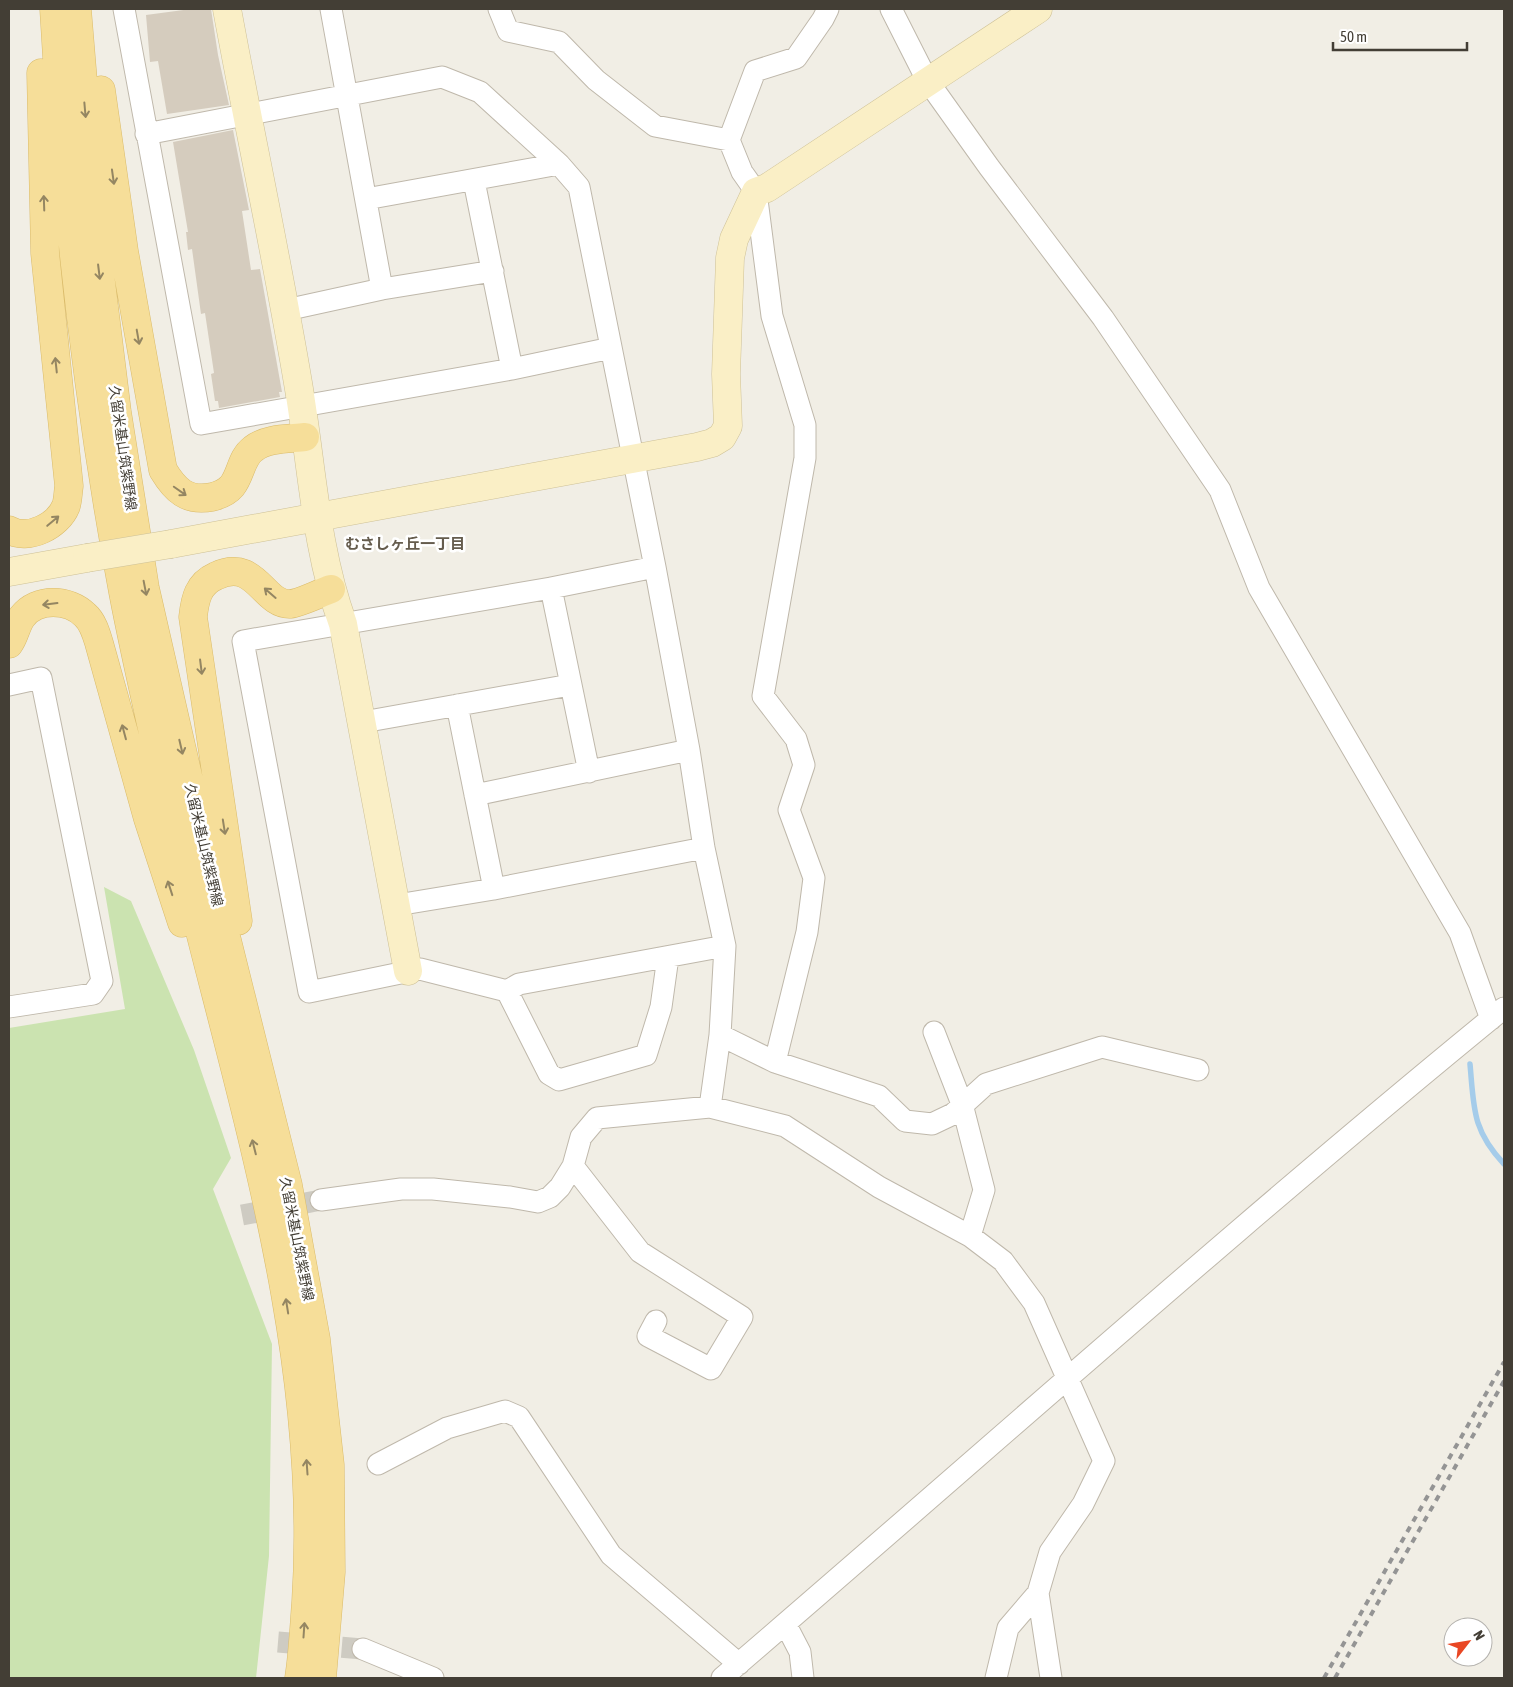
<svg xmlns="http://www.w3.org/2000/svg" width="1513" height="1687" viewBox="0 0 1513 1687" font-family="'Asap Condensed','Noto Sans JP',sans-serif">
	<rect width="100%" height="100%" fill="#f1eee5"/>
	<path fill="#cbe3b0" d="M104,887L131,901L194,1050L231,1158L213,1189L272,1344L269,1556L256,1678H9V1028L125,1009Z"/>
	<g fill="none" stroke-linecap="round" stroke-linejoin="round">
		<path stroke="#a5ccea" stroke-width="5.5" d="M1470,1064C1474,1108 1472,1130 1504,1164"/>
	</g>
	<path fill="#d5ccbe" d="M191,9H211L218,55L229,105L167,114L158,61L150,62L146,15Z
		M233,130L249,210L242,211L251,270L260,269L282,392H279L280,397L219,408L218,401H215L211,374L214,373L205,313L201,314L192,249L188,250L186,232H188L173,142Z"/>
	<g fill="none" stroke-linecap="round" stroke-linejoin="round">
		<path stroke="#cecbc2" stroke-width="21" stroke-dasharray="21 11" stroke-linecap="butt" d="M242,1215L321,1200
			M278,1642L363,1649"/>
		<g stroke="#bfb8ab" stroke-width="23">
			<path id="street" d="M124,9L201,424L512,369L611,348
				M331,9L382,289
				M499,9L508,31L559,42L596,80L655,126L729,140
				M891,9L927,80L989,167L1103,318L1220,490L1259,588L1460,933L1491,1019
				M146,134L442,77L480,92L559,164L579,187L655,567L689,750L704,848L725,946L720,1035L710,1107
				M474,181L512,369
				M366,199L559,164
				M286,310L382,289L493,271
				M655,567L551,588L243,641L309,992L420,969L507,991L519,984L725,946
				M551,588L589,772
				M9,685L41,678L102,981L93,994L9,1007
				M457,705L494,889
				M363,722L570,685
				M475,795L689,750
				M397,905L494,889L704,848
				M507,991L549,1074L559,1080L646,1055L661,1007L668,957
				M934,1032L962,1104L984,1190L970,1236
				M720,1035L775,1062L879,1096L905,1121L932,1124L953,1114L986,1084L1102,1047L1198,1070
				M775,1062L807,932L814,878L789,810L804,765L796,739L763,696L805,458V425L772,316L756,192L742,172L729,140L755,71L796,58L823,19L828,9
				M573,1166L640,1252L742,1317L711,1369L648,1336L656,1321
				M321,1200L401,1189H433L510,1197L538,1202L550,1197L560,1187L573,1166L581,1137L597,1118L710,1107L785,1126L879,1187L970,1236L1003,1261L1034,1303L1104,1461L1083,1504L1050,1552L1038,1593L1008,1628L996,1678
				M378,1464L447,1428L505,1411L519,1417L611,1555L739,1664
				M1038,1593L1051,1678
				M786,1625L800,1652L803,1678
				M363,1649L433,1678
				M722,1678C982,1455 1238,1225 1504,1008"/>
		</g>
		<g stroke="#cec197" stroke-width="29">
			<path id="secondary" d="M227,9C250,134 277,258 298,383C312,464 315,547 343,624L408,971
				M171,544L697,447L712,443L722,437L728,426L726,374L730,258L734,239L756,192L767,188L1038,9
				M9,572L87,558"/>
		</g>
		<g stroke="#dabb6a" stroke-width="29">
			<path id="primary" d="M54,9C65,204 87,400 123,592C136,661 153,731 168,800C227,1064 324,1328 306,1602C304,1627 303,1653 299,1678
				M77,9L97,250L117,412L145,588L210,872L288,1185L316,1339L330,1465L331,1572L322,1678
				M101,90L124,251L163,470C175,490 187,502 212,497C220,495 227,492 232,486C241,475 241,458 253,449C267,438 287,439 305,437
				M9,530C28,541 58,526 66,506C68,500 68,492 69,486L45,253L41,73
				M9,644C15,636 16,625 22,617C37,597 69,599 85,615C93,622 96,633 99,643L148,819L182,923
				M238,921L193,617C195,599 198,584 216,576C256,557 263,605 290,604C300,603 320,593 331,589"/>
		</g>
		<use href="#street" stroke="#fff" stroke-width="21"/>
		<use href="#secondary" stroke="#faefc6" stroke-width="28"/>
		<use href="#primary" stroke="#f6de99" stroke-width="28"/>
		<path stroke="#949494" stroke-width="4" stroke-dasharray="6 6" stroke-linecap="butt" d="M1324,1678L1504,1362
			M1335,1678L1504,1381"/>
		<g stroke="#cec197" stroke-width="29" stroke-linecap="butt">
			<path id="secondary-bridge" d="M87,558L171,544"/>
		</g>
		<use href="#secondary-bridge" stroke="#faefc6" stroke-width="28"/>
	</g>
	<defs><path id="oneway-shaft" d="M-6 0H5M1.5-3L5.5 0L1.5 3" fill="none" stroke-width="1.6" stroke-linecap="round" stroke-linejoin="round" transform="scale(1.25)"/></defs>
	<g stroke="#948662">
		<use href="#oneway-shaft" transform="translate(85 110) rotate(85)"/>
		<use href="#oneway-shaft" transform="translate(113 177) rotate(82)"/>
		<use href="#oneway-shaft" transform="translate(44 203) rotate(-92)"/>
		<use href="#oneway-shaft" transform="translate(99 272) rotate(83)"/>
		<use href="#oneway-shaft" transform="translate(138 337) rotate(80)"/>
		<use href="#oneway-shaft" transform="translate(56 365) rotate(-96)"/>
		<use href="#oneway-shaft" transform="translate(180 491) rotate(35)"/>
		<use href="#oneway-shaft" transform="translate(53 521) rotate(-40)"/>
		<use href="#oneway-shaft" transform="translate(145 588) rotate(79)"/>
		<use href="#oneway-shaft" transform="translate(270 593) rotate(-139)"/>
		<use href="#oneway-shaft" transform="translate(50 604) rotate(173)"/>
		<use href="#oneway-shaft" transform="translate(201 667) rotate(83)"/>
		<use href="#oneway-shaft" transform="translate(124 732) rotate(-105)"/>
		<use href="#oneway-shaft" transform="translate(181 747) rotate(77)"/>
		<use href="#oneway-shaft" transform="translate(224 827) rotate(81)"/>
		<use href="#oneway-shaft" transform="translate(170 888) rotate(-108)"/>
		<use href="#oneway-shaft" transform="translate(254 1147) rotate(-104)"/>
		<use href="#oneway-shaft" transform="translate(287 1306) rotate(-99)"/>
		<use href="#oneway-shaft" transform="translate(307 1467) rotate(-94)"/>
		<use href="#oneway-shaft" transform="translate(304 1630) rotate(-86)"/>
	</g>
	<g text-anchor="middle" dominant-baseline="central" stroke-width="5" stroke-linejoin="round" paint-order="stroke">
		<g font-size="14" fill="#433e35" stroke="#fff">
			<text transform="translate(123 448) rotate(82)">久留米基山筑紫野線</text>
			<text transform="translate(204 845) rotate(77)">久留米基山筑紫野線</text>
			<text transform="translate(297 1239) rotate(79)">久留米基山筑紫野線</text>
		</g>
		<g font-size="15" font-weight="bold" fill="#655c4d" stroke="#fff">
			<text x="405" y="543">むさしヶ丘一丁目</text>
		</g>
	</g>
	<rect width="1513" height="1687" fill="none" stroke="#433e35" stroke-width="20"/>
	<g transform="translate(1468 1642) rotate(59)"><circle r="24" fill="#ffffff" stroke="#b4b2ae"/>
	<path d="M0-4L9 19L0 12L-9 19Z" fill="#e94724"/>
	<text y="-8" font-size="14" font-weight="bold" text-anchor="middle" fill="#433e35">N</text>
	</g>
	<path d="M1333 42v8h134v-8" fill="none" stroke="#433e35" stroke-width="2.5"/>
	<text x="1340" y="42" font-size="15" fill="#433e35" stroke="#ffffff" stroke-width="4" paint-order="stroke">50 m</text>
</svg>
